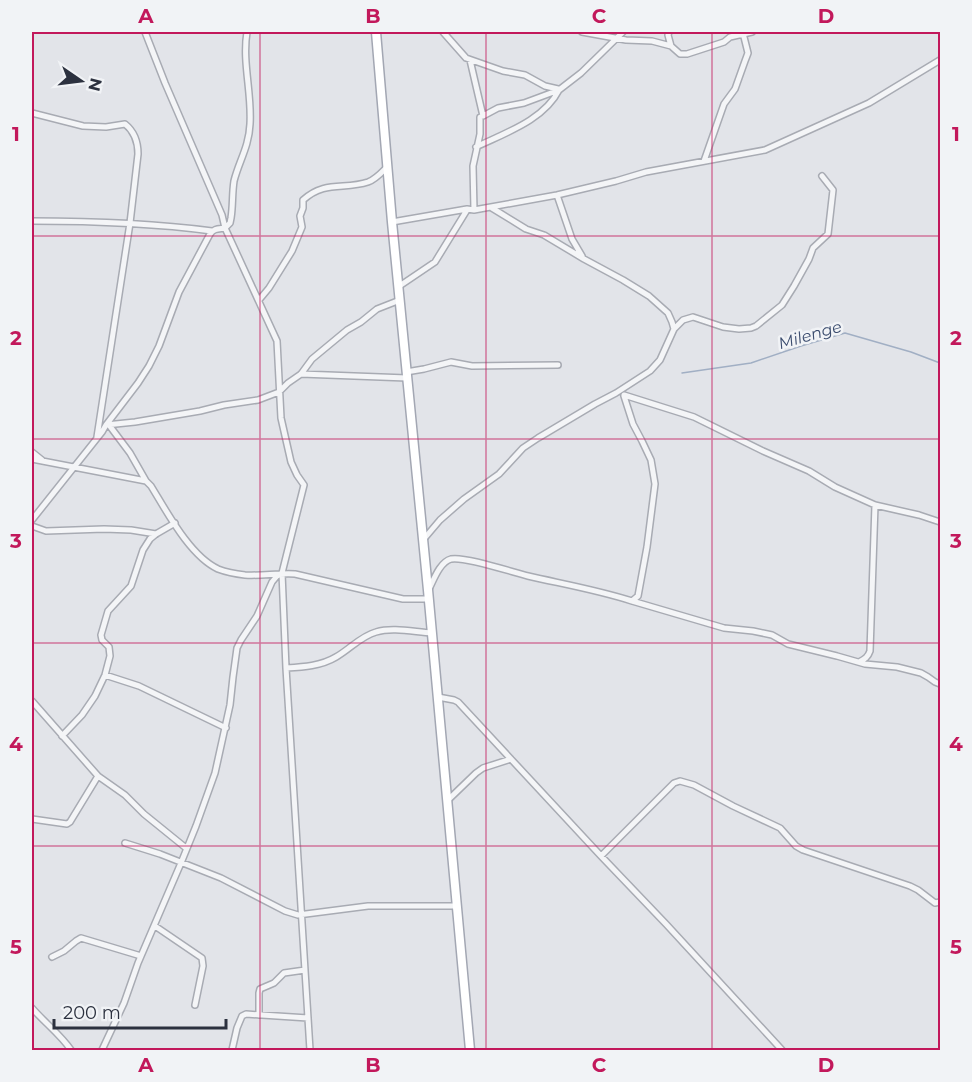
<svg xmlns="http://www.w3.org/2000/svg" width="972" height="1082" viewBox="0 0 972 1082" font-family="Montserrat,sans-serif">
	<rect width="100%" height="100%" fill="#e2e4e9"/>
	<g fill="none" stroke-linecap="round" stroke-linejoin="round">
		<path stroke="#a1afc4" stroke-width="1.5" d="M682,373L751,363L801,346L845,333L911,352L940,363"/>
		<g stroke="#a8abb3" stroke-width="8">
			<path id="street" d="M145,32L165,83L222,215L225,228L277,341L281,418L291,462L297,475L304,485L282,573L286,668L310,1050
				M443,32L466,58L503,71L525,75L545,86L558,89
				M582,32L626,40L652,41L671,46L680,54H687L724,42L730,37L752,32
				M669,32L668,35L671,46
				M470,60L483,116L480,117V134L473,166L474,210
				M32,113L83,126L106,127L125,124C135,132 138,143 138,154L130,223L97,437
				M483,116L498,108L524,103L559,90L581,73L623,32
				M476,147C505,133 544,120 559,90
				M704,161L724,104L735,89L745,61L748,53L743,33
				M557,195L572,239L582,256
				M492,208L526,229L544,235L584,259L623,280L649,296L668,313L672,322L674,329
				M32,221C92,221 152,223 212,231
				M392,222L467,209L474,210L557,195L616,181L646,172L765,150L869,103L940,60
				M225,228L230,223L231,218C233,206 232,194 234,181C239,161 249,147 250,124C252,93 242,62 247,32
				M398,287L435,262L467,210
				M259,300L269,288L292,251L302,227L300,216L303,208V200C325,180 344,190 368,182C376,179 382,172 387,167
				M406,372L424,369L451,362L472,366L558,365
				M301,374L407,378
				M624,395L694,417L763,451L809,471L835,487L875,505L919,515L940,522
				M106,425L135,422L200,411L224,405L258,400L279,392L288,383L301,374L312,359L347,330L361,322L377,309L400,300
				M109,425L130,453L146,481
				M32,452L42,460
				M32,459L146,481L151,486C167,512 190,556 218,569C226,572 236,574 245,575C262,576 278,573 295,574L403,599H429
				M32,520L102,432L106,425L138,383L149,366L159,346L179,292L210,234C214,228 219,229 225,228
				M32,526L46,531L104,529L131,530L156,534
				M423,540L440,520L464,499L499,474L523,448L538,438L595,404L616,393L650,371L660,360L674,329L683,320L693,317L723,327L739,329L751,328L756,326L782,305L794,286L809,259L813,248L828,234L833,190L822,176
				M429,589C434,579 440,562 451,559C464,556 512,572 528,576C563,584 598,590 632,601L638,596L647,547L655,484L651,460L642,441L633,424L624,396
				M632,601L724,628L753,631L772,635L788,644L837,656L865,664L897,667L921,673L928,677L935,682L940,684
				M859,662C865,659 868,657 870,651L875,505
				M286,668C303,667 321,666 336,657C350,649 361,636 376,632C393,627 414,632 432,633
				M105,675L139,686L226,728
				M438,697L454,700L458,702L601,856L666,924L782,1050
				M32,701L98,776L125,795L144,814L186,848
				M62,736L82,715L95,696L105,675L110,656L109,647L102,640L101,635L108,611L131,586L143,550L150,539L156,534L175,523
				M447,801L476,773L483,768L511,759
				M32,819L67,824L70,822L98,776
				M125,843L160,854L221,878L285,911L298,915L368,906H457
				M601,856L674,783L680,781L694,785L733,806L780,828L796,846L803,850L910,886L918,890L935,903L940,902
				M155,926L202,958L203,966L195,1005
				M52,957L64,951L76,941L81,938L141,956
				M32,1008C44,1022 61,1035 71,1050
				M259,1015V993L260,989L274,983L284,973L305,970
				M102,1050L124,1003L138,963L181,863L196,826L215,773L230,705L233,677L237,648L241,640L257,616L272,582L277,576L282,573
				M232,1050L237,1028L242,1016L246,1014L308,1018"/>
		</g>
		<g stroke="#a3a7b3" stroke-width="11">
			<path id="primary" d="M376,32L392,222L428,590L470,1050"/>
		</g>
		<use href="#street" stroke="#f4f5f7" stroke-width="5"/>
		<use href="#primary" stroke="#fff" stroke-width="8"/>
	</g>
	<path fill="none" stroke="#c2185b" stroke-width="1.5" stroke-opacity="0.55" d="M260,32V1050M486,32V1050M712,32V1050M32,236H940M32,439H940M32,643H940M32,846H940"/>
	<g text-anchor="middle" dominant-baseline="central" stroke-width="5" stroke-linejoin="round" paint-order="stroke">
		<g font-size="16" font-style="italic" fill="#3b4c6e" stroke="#f1f3f6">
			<text transform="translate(810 335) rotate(-16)">Milenge</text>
		</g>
	</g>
	<rect width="972" height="1082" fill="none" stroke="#f1f3f6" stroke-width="66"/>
	<g transform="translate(81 81) rotate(104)" stroke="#f1f3f6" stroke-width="4.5" paint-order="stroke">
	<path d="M0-4.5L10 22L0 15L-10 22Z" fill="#2c313f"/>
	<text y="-9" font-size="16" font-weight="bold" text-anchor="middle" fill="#2c313f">N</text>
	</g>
	<path d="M54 1019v9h172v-9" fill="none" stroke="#2c313f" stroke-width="3"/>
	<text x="63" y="1019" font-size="18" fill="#2c313f" stroke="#f1f3f6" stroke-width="4.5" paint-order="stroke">200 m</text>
	<rect x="33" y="33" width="906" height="1016" fill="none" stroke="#c2185b" stroke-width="2"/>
	<g font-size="20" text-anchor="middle" font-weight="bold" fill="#c2185b">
		<text x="146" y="23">A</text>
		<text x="373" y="23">B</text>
		<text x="599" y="23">C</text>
		<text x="826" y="23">D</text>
		<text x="16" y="141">1</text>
		<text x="956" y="141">1</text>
		<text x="16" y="345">2</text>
		<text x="956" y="345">2</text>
		<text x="16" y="548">3</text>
		<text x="956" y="548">3</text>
		<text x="16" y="751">4</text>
		<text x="956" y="751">4</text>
		<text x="16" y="954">5</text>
		<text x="956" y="954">5</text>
		<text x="146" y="1072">A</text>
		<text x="373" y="1072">B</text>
		<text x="599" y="1072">C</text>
		<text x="826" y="1072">D</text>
	</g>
</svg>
